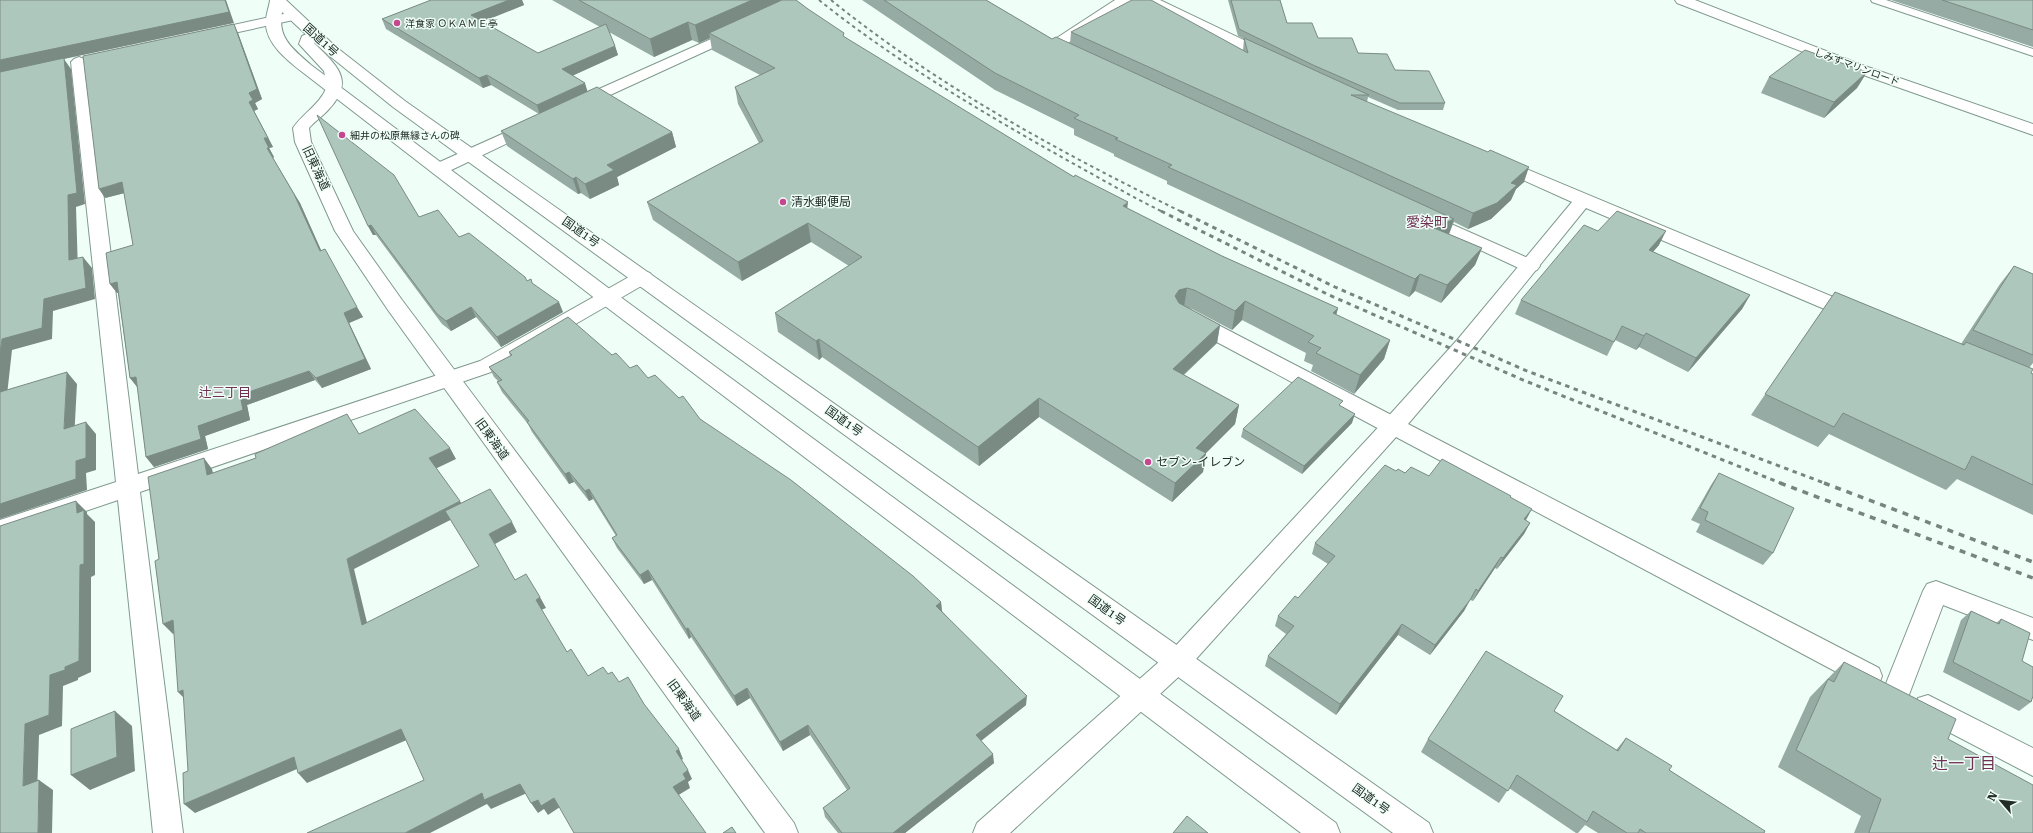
<svg xmlns="http://www.w3.org/2000/svg" width="2033" height="833" viewBox="0 0 2033 833" font-family="'Roboto Serif','Noto Sans JP',serif">
	<rect width="100%" height="100%" fill="#effff8"/>
	<g fill="none" stroke-linecap="round" stroke-linejoin="round">
		<g stroke="#81998f" stroke-width="2">
			<path id="service" d="M1871,0H1886L2033,49V56L1872,2Z"/>
		</g>
		<g stroke="#81998f" stroke-width="2">
			<path id="minor" d="M1115,0H1132L1059,49H1049L1047,46L1049,43Z
				M293,12L298,13L300,16L298,19L206,39L201,38L199,35L201,32L206,31Z
				M738,27L743,28L745,31L743,34L584,107H572L570,104L572,101Z
				M79,57L84,59L87,62L138,474L480,361L636,273L643,271L650,273L653,277L650,281L494,371L140,492L183,833H153L118,500L0,540V520L116,482L71,62L74,59Z
				M531,121L537,123L539,126L537,129L445,173L439,174L433,173L430,169L433,165Z
				M1424,212L1537,262L1540,266L1537,270L1530,272L1523,270L1418,221L1415,217L1418,213Z
				M1192,313L1199,315L1401,420L1404,426L1401,432L1393,434L1385,432L1185,325L1182,320L1185,315Z
				M1936,581L2033,618V640L1943,605L1907,700L1897,703L1887,700L1883,691L1923,591L1927,584Z"/>
		</g>
		<g stroke="#81998f" stroke-width="2">
			<path id="tertiary" d="M1142,0H1160L1275,55L1278,58L1275,61H1265L1144,3Z
				M1675,0H1695L1862,65L2033,124V135L1852,71L1677,3Z
				M314,31L319,32L321,35L314,43C336,65 356,80 329,109C323,116 315,121 309,128L311,142L353,231L402,300L794,823L798,833H765L388,310L335,231L295,142L293,128C303,113 321,104 327,86L324,71L299,44L302,36Z
				M1500,158L1862,309L1865,314L1862,319L1855,321L1848,319L1586,208L1472,349L1408,424L1879,668L1882,676L1879,684L1869,688L1859,684L1396,437L1187,669L1010,833H973L977,823L1169,653L1385,420L1458,339L1572,202L1494,167L1491,163L1494,159Z
				M1928,695L2033,748V776L1918,716L1914,707L1918,698Z"/>
		</g>
		<g stroke="#81998f" stroke-width="2">
			<path id="trunk" d="M270,0H286L336,47L405,101L1429,823L1433,833H1393L393,107L326,53L282,12C277,38 293,49 311,65L615,293L1336,823L1340,833H1301L601,303L301,71C287,60 267,44 266,25C265,17 269,8 270,0Z"/>
		</g>
		<use href="#service" fill="#fff" fill-rule="evenodd"/>
		<use href="#minor" fill="#fff" fill-rule="evenodd"/>
		<use href="#tertiary" fill="#fff" fill-rule="evenodd"/>
		<use href="#trunk" fill="#fff" fill-rule="evenodd"/>
		<path stroke="#77847f" stroke-width="2" stroke-dasharray="3.5 3.5" stroke-linecap="butt" d="M819,0C895,61 980,111 1065,159C1098,177 1130,196 1163,212
			M831,0C936,85 1061,153 1182,212"/>
		<path stroke="#77847f" stroke-width="3" stroke-dasharray="4.5 4.5" stroke-linecap="butt" d="M1161,211L1329,295L1523,380L1783,484
			M1180,211L1335,287L1527,371L1827,484"/>
		<path stroke="#77847f" stroke-width="3.5" stroke-dasharray="6 6" stroke-linecap="butt" d="M1780,483L2033,578
			M1824,483L2033,562"/>
	</g>
	<path fill="#96aba3" d="M431,0H522L524,5L482,22L538,53L600,27L552,0H796L845,38L1074,177L1127,208L1222,256L1338,308L1336,315L1390,340L1384,359L1354,394L1311,371L1313,365L1304,361L1306,353L1242,320L1232,330L1192,309L1188,308L1220,325L1217,343L1184,375L1239,405L1235,424L1206,453L1203,472L1172,502L1039,417L979,466L822,357L819,360L778,332L775,313L849,266L811,242L742,281L653,220L647,202L759,143L738,104L735,87L760,75L712,50L710,38L699,43L692,40L654,57L609,32L615,46L618,55L572,76L587,92L672,132L676,147L617,177L619,185L590,199L581,193L578,194L507,146L501,131L539,114L491,85L483,88L386,29L382,19Z
		M862,0H986L1052,39L1070,44L1071,32L1243,50L1244,39L1238,36L1228,0H1280L1287,23L1318,38L1358,53L1395,70L1445,103L1443,110H1398L1368,97L1367,102L1524,182L1516,189L1511,200L1491,219L1468,229L1454,222L1449,234L1482,248L1475,265L1441,303L1415,291L1409,297L1167,184V181L1114,156V154L1074,135V129L995,90Z
		M1891,0H2033V47Z
		M238,33L262,99L255,103L258,109L254,111L273,147L269,148L274,157L273,158L300,203L321,251L363,317L349,323L371,369L322,388L315,380L247,405L250,420L205,436L208,449L154,467L146,457L138,388L130,378L118,293H117L110,284L133,245L124,193L105,198Z
		M1867,72L1857,88L1824,118L1761,93L1769,77Z
		M419,217L459,237L527,281L532,283L563,312L501,347L476,317L451,331L442,324L376,235H373L368,226Z
		M1598,231L1659,245L1653,252L1750,295L1742,309L1688,372L1639,347L1636,350L1615,340L1607,356L1515,314L1521,300Z
		M2014,266L2033,274V363L2029,368L2031,373L2033,374V515L1957,479L1946,490L1829,434L1818,447L1751,415L1835,292L1961,344L2000,284Z
		M509,352L612,355L630,368L648,378L700,419L941,602L942,611L1026,705L981,741L994,763L905,833H838L825,817L823,808L847,790L810,735L783,751L750,698L737,706L691,637L689,639L652,580L644,584L617,548L612,538L616,536L593,499L589,501L574,482L569,484L532,432L528,424L502,392L497,382L498,381L494,377L489,367L510,356Z
		M1341,406L1352,423L1302,474L1241,437L1243,429Z
		M1396,471L1429,476L1510,497L1526,521L1530,523L1524,534L1497,569L1495,568L1473,601L1470,600L1464,611L1430,655L1398,635L1336,715L1265,666L1268,656L1286,634L1275,626L1278,616L1298,598L1328,564L1312,554L1315,543Z
		M1719,473L1773,553L1763,565L1696,532L1700,524L1691,520L1711,485Z
		M1971,611L1996,623L2001,619L2022,661L2031,702L2019,711L1943,672L1961,620Z
		M1844,662L1948,739L2033,833H1854L1861,816L1778,767L1810,697Z
		M1554,711L1616,750L1626,738L1669,770L1764,833H1598L1585,825L1578,833H1576L1509,788L1499,803L1421,752L1428,739Z"/>
	<path fill="#7a8b84" d="M225,0H226L234,23L64,59L71,69L85,204L76,207L78,272L69,260L0,73V60Z
		M509,0H522L524,5L474,25L471,15Z
		M752,0H780L781,6L709,33L710,38L699,43L695,25Z
		M688,22L692,40L654,57L650,39Z
		M234,24L238,33L262,99L255,103L258,109L254,111L273,147L269,148L274,157L272,158L267,148L264,138L249,102Z
		M615,46L618,55L565,79L562,69Z
		M1867,72L1857,88L1824,118L1834,102Z
		M487,75L491,85L483,88L479,78Z
		M585,83L588,93L540,115L537,105Z
		M672,132L676,147L617,177L619,185L590,199L585,184L607,165Z
		M1529,167L1524,182L1516,189L1511,200L1491,219L1468,229L1473,213L1511,183Z
		M576,177L581,193L578,194L573,179Z
		M122,182L129,192L105,198L99,189Z
		M294,194L300,203L326,261L320,251Z
		M1128,202L1126,220L1123,206Z
		M1454,219L1448,237L1434,228Z
		M808,223L811,242L742,281L738,262Z
		M371,225L376,235H373L368,226Z
		M1666,231L1659,245L1642,264L1649,250Z
		M1482,248L1475,265L1441,303L1447,285Z
		M83,257L92,268L95,299L53,311L52,339L12,350L6,404L0,398V353L2,339L44,299Z
		M1420,274L1415,291L1409,297L1415,279Z
		M117,282L124,291L117,293L110,284Z
		M1187,288L1184,307L1177,309L1175,296L1179,290Z
		M1750,295L1742,309L1688,372L1696,358Z
		M1245,301L1242,320L1232,330L1235,311Z
		M559,302L563,312L501,347L497,337Z
		M357,307L363,317L349,323L371,369L322,388L316,378L344,313Z
		M471,307L476,317L451,331L446,321Z
		M1338,308L1333,327V313Z
		M1220,325L1217,343L1170,387L1173,369Z
		M1646,333L1639,347L1636,350L1644,336Z
		M819,339L822,357L819,360L816,341Z
		M1390,340L1384,359L1354,394L1360,375Z
		M309,371L315,380L247,405L250,420L205,436L208,449L154,467L146,457L198,426L240,395Z
		M67,372L77,384L74,440L64,429Z
		M136,377L138,388L130,378Z
		M1039,398V417L979,466L978,447Z
		M1239,405L1235,424L1199,460L1206,453L1203,472L1172,502L1175,483L1196,448Z
		M1355,414L1352,423L1302,474L1304,466Z
		M86,422L96,434V470L86,473L87,490L0,519V504L76,461Z
		M450,448L456,459L435,469L429,458Z
		M204,458L212,469L216,485L207,475Z
		M569,472L574,482L569,484L565,474Z
		M589,489L593,499L589,501L585,491Z
		M76,501L87,512V514L95,522V575L91,577V672L78,678V680L63,686L62,726L39,735L37,796L23,786L25,724L50,675L77,513Z
		M460,501L466,512L354,569L370,635L362,625L347,559Z
		M1532,509L1526,520L1518,530L1524,519Z
		M512,522L517,532L495,544L489,534Z
		M1530,523L1524,534L1497,569L1503,558Z
		M1501,557L1495,568L1473,601L1478,591Z
		M648,570L652,580L644,584L640,575Z
		M1476,589L1464,611L1430,655L1435,645Z
		M540,597L546,608L541,610L536,600Z
		M941,602L942,612L936,606Z
		M173,620L183,630L173,634L163,624Z
		M1402,624L1398,635L1336,715L1340,704Z
		M688,628L691,637L689,639L686,629Z
		M747,688L750,698L737,706L734,696Z
		M183,690L188,702L178,692Z
		M1027,696L1026,705L977,744L976,735Z
		M115,711L132,726L135,771L90,790L71,775Z
		M808,725L810,735L783,751L780,742Z
		M401,729L409,739L307,783L298,773Z
		M679,749L683,759L680,761L676,751Z
		M993,754L994,763L905,833H893Z
		M294,757L304,766L195,813L184,804Z
		M688,770L692,779L688,782L690,788L677,796L673,787L683,774Z
		M39,780L53,790L52,833H38Z
		M520,784L527,793L491,809L487,804L430,833H405L482,793Z
		M554,798L560,807L548,815L544,809L538,813L531,803L538,800Z"/>
	<path fill="#aec7bd" stroke="#7a8b84" d="M0,0H225L229,12L0,60Z
		M431,0H509L471,15L538,53L606,24L615,46L562,69L585,83L537,105L487,75L479,78L382,19Z
		M579,0H752L695,25L688,22L650,39Z
		M782,0H796L808,9L844,33L843,36L1074,177L1075,175L1128,202L1123,206L1222,256L1338,308L1333,313L1390,340L1360,375L1316,353L1321,348L1308,342L1314,336L1245,301L1235,311L1194,290L1187,288L1179,290L1175,296L1179,303L1220,325L1173,369L1239,405L1196,448L1206,453L1175,483L1039,398L978,447L819,339L816,341L775,313L862,257L808,223L738,262L647,202L763,141L735,87L775,68L709,33Z
		M884,0H986L1052,39L1056,37L1454,219L1434,228L1482,248L1447,285L1420,274L1415,279L1168,167L1172,165L1115,139L1118,138L1074,118L1079,115L995,73Z
		M1132,0H1151L1248,53L1244,38L1369,95H1351L1488,152L1490,150L1529,167L1511,183L1517,185L1497,203L1473,213L1071,32Z
		M1231,0H1280L1287,23H1312L1318,38H1352L1358,53L1387,54L1395,70L1429,71L1445,103H1400L1313,65L1239,29Z
		M1942,0H2033V30Z
		M234,24L257,89L249,93L253,100L249,102L268,138H264L269,148H267L294,194L320,251L325,249L357,307L344,313L365,359L316,378L309,371L240,395L243,410L198,426L201,439L146,457L136,377L130,378L117,282L110,284L106,253L133,245L122,182L99,189L83,56Z
		M1805,50L1867,72L1834,102L1769,77Z
		M64,58L77,193L68,195L69,260L83,257L86,288L44,299L42,328L2,339L0,353V72Z
		M597,87L672,132L607,165L614,170L585,184L576,177L573,179L501,131Z
		M317,115L394,175L419,217L438,210L459,237L469,233L525,277L527,281L531,279L532,283L559,302L497,337L471,307L446,321L437,314L371,225L368,226Z
		M1617,211L1666,231L1649,250L1750,295L1696,358L1646,333L1644,336L1622,326L1614,342L1521,300L1584,225L1598,231Z
		M2014,266L2033,274V355L1973,330Z
		M1835,292L1964,345L1966,342L2033,369L2031,373L2033,374V485L1972,456L1965,470L1843,413L1834,427L1765,394Z
		M568,317L612,355L616,353L630,368L637,365L648,378L655,375L679,398L683,396L700,419L791,480L913,576L941,602L936,606L1027,696L976,735L993,754L893,833H842L823,808L850,788L808,725L780,742L747,688L734,696L688,628L686,629L648,570L640,575L612,538L617,535L589,489L585,491L569,472L565,474L527,422L529,421L497,382L502,380L489,367L512,355L509,352Z
		M67,372L64,429L86,422V458L76,461V479L0,504V392Z
		M1298,377L1343,401L1339,405L1355,414L1304,466L1243,429Z
		M415,409L450,448L429,458L460,501L347,559L362,625L479,566L445,511L490,489L512,522L489,534L515,580L526,574L540,597L536,600L567,652L571,649L588,676L603,667L608,674L612,672L619,682L628,677L644,704L679,749L676,751L688,770L683,774L686,779L673,787L706,833H574L554,798L541,806L538,800L531,803L520,784L484,800L482,793L405,833H307L424,780L401,729L298,773L294,757L184,804L183,773L188,771L183,690L178,692L173,620L163,624L155,561L159,559L148,477L204,458L207,475L256,458L255,454L347,414L359,434Z
		M1442,459L1511,496L1510,497L1532,509L1524,519L1530,523L1503,558L1501,557L1478,591L1476,589L1470,600L1435,645L1402,624L1340,704L1268,656L1294,626L1278,616L1295,596L1298,598L1335,556L1315,543L1385,465L1396,471L1398,469L1405,473L1411,467L1429,476Z
		M1719,473L1794,508L1773,553L1705,520L1708,512L1700,508Z
		M76,501L77,513L84,510V564L80,565L79,661L65,667V670L50,675L49,715L25,724L23,786L39,780L38,833H0V526Z
		M1971,611L1999,624L2001,619L2030,633L2022,661L2033,667V696L2031,702L1953,662Z
		M1486,651L1563,696L1554,711L1618,751L1626,738L1672,766L1669,770L1765,831L1764,833H1646L1640,829L1638,833H1627L1593,811L1587,822L1517,775L1508,791L1428,739Z
		M1844,662L1956,719L1948,739L2033,785V833H1869V832L1881,799L1796,750L1828,679L1834,682Z
		M115,711L117,757L71,775V729Z
		M1187,816L1208,833H1173Z
		M732,827L736,833H723Z"/>
	<g fill="#c64690" stroke="#effff8" stroke-width="1.5">
		<circle cx="397" cy="23" r="4"/>
		<circle cx="342" cy="135" r="4"/>
		<circle cx="783" cy="202" r="4"/>
		<circle cx="1148" cy="462" r="4"/>
	</g>
	<g text-anchor="middle" dominant-baseline="central" stroke-width="3" stroke-linejoin="round" paint-order="stroke">
		<g font-size="10" fill="#222c28" stroke="#effff8" text-anchor="start">
			<text x="405" y="23">洋食家 ＯＫＡＭＥ亭</text>
			<text x="350" y="135">細井の松原無縁さんの碑</text>
		</g>
		<g font-size="10" fill="#222c28" stroke="#effff8">
			<text transform="translate(1857 67) rotate(20)">しみずマリンロード</text>
		</g>
		<g font-size="12" fill="#222c28" stroke="#effff8">
			<text transform="translate(321 40) rotate(42)">国道1号</text>
			<text transform="translate(316 168) rotate(65)">旧東海道</text>
			<text transform="translate(581 232) rotate(35)">国道1号</text>
			<text transform="translate(844 421) rotate(36)">国道1号</text>
			<text transform="translate(492 439) rotate(54)">旧東海道</text>
			<text transform="translate(1107 610) rotate(36)">国道1号</text>
			<text transform="translate(684 700) rotate(54)">旧東海道</text>
			<text transform="translate(1371 799) rotate(36)">国道1号</text>
		</g>
		<g font-size="12" fill="#222c28" stroke="#effff8" text-anchor="start">
			<text x="791" y="202">清水郵便局</text>
			<text x="1156" y="462">セブン-イレブン</text>
		</g>
		<g font-size="13" fill="#703053" stroke="#effff8">
			<text x="225" y="392">辻三丁目</text>
		</g>
		<g font-size="14" fill="#703053" stroke="#effff8">
			<text x="1427" y="222">愛染町</text>
		</g>
		<g font-size="16" fill="#703053" stroke="#effff8">
			<text x="1964" y="763">辻一丁目</text>
		</g>
	</g>
	<g transform="translate(2001 801) rotate(298)" stroke="#effff8" stroke-width="3" paint-order="stroke">
	<path d="M0-3L7 15L0 10L-7 15Z" fill="#222c28"/>
	<text y="-6" font-size="11" font-weight="bold" text-anchor="middle" fill="#222c28">N</text>
	</g>
</svg>
